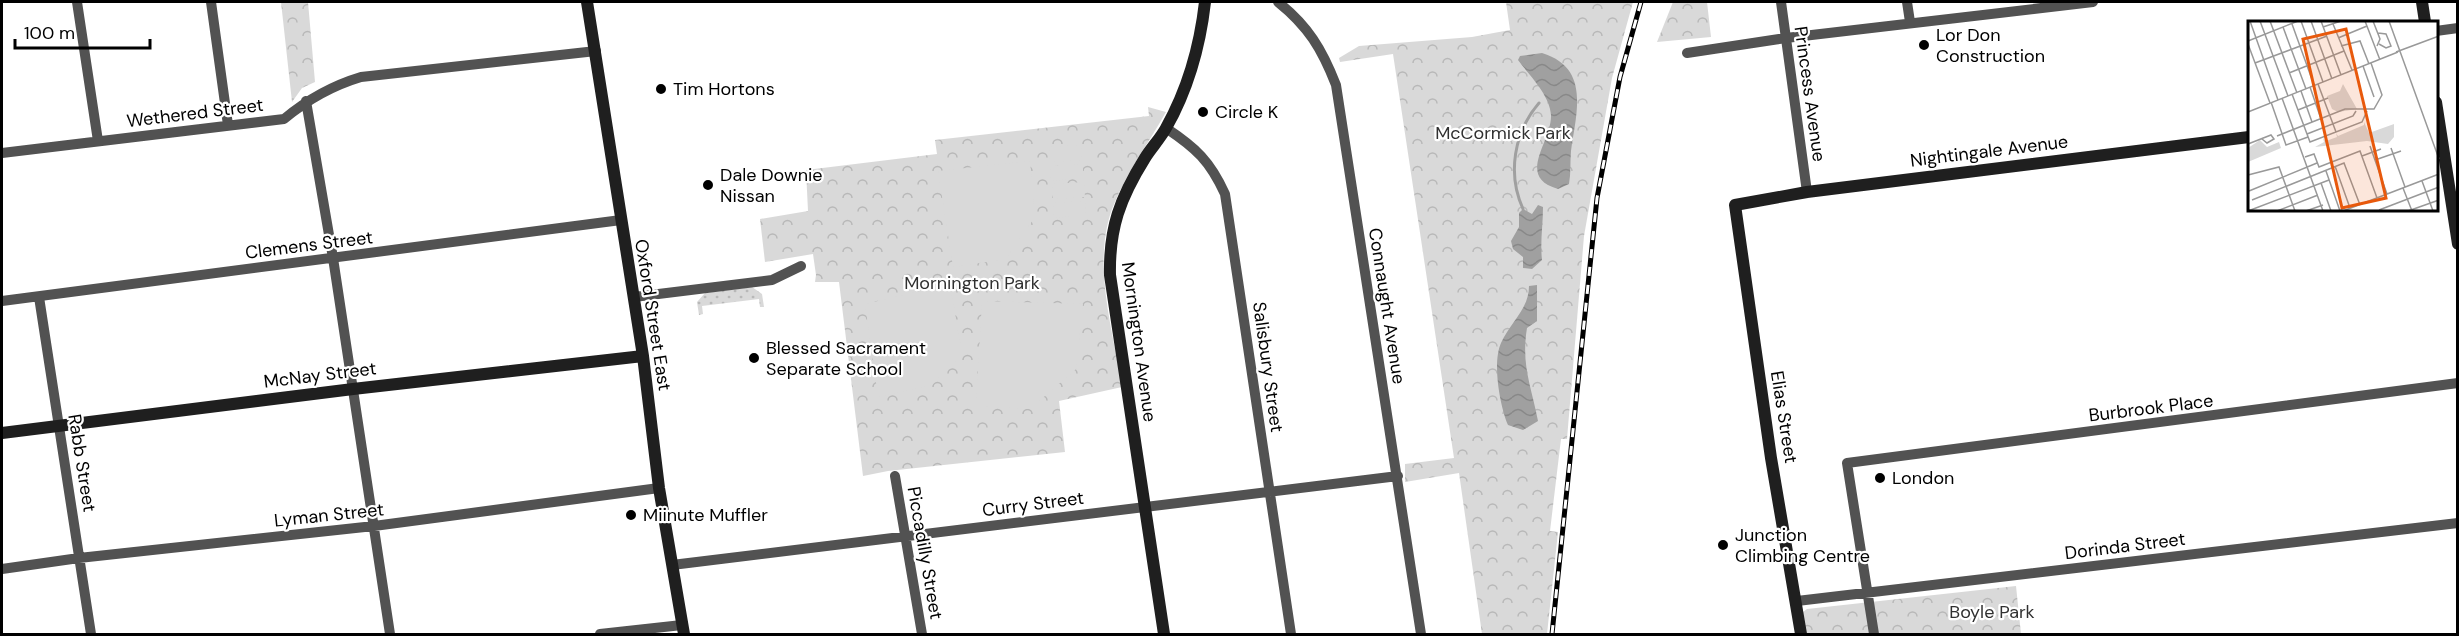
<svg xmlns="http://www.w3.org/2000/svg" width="2459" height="636" viewBox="0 0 2459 636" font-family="'DM Sans',sans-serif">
	<defs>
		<pattern id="grass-dots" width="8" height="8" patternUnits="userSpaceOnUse" patternTransform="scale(1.5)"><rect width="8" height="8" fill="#d9d9d9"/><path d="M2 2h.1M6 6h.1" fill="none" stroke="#b8b8b8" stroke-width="1.8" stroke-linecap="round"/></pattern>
		<pattern id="forest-crowns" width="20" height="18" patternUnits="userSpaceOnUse" patternTransform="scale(1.5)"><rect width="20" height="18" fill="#d9d9d9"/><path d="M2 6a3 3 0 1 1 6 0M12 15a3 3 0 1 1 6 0" fill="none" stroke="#b8b8b8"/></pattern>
		<pattern id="water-waves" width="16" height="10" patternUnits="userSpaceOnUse" patternTransform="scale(1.5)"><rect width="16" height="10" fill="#a0a0a0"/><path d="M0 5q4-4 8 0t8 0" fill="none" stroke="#888"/></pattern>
	</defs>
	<rect width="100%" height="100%" fill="#fff"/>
	<path fill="url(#grass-dots)" d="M752,287L762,294L764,307H760L759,299L702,306L703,314L699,315L697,302L705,293Z"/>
	<path fill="url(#forest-crowns)" d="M281,2H308L315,82L302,88L292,102Z
		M1506,2H1633L1612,78L1584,236L1567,439H1561L1550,531L1558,532L1547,634H1482L1459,473L1405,482V464L1454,458L1393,54L1340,62L1339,58L1359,46L1472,37L1510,30Z
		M1673,2H1707L1711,37L1657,42Z
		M1148,107L1166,112C1148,144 1125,175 1112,209C1092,265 1113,330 1122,387L1059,401L1065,452L888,471L863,476L839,282H815L816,275L813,254L765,262L760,219L808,211L806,170L937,154L935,140L1149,116Z
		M2016,586L2021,634H1804L1803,612L1807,609Z"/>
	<path fill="#d9d9d9" d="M1081,145L1082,160L1050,162L1049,147Z
		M1030,161L1035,217L1006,259L953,267L938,171Z
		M1083,164V178L1051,181L1050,166Z
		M1084,182L1085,197L1053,199L1052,184Z
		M1085,201L1086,215L1054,218L1053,203Z
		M950,284L962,354L932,385L878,397L865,304Z
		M982,301L1083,304L1076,369L1030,409L976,406Z"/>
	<path fill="url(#water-waves)" d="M1542,53C1591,68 1576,113 1571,151C1570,162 1571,173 1569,184L1558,189C1515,177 1552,142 1551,115C1550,95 1529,75 1518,60L1520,56Z
		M1538,205L1543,207C1543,225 1540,242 1542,260L1532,269L1523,268V257L1513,249L1511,241L1519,227V213L1523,209L1532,214Z
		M1537,285V321L1527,328C1521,365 1531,385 1538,421L1523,430L1508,425C1500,406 1492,363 1501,343C1510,323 1529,309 1529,286Z"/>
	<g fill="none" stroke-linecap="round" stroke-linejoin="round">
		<path stroke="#a0a0a0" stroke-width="3" d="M1523,209C1507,174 1514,132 1539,103"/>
		<path stroke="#525252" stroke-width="10" d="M77,2L98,141
			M211,2L228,125
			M1278,2C1308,26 1322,49 1336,85L1421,634
			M1781,2L1807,192
			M1907,2L1910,22
			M2436,31L2458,28
			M1687,53L1786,38L2093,2
			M306,101L333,258L390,634
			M1166,128C1196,148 1210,161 1225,194L1291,634
			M2,153L284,119C308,99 331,86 361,77L596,51
			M39,297L91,634
			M634,297L772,280L801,266
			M2,301L621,220
			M895,476L922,634
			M672,565L1398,476
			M2,569L79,558L374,526L659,488
			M1797,601L2458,523
			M600,634L682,625
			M1874,634L1847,463L2458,383"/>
		<path stroke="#1f1f1f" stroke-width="12" d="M587,2L643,356L659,488L684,634
			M2422,2L2425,22
			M2436,102L2458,244
			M2,433L353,389L643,356
			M1164,634L1110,275C1109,228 1120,198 1145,158C1151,148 1160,139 1166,128C1188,89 1200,46 1205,2
			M1801,634L1771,458L1735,205L1807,192L2249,137"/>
		<g stroke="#000" stroke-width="5">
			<path id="rail" d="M1552,634L1597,198L1620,77L1641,2"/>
		</g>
		<use href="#rail" stroke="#fff" stroke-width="3" stroke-dasharray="9" stroke-linecap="butt"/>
	</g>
	<g fill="#000" stroke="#fff" stroke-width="2">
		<circle cx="1924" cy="45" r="6"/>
		<circle cx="661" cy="89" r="6"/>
		<circle cx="1203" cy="112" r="6"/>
		<circle cx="708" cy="185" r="6"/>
		<circle cx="754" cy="358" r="6"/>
		<circle cx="1880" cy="478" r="6"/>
		<circle cx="631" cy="515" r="6"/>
		<circle cx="1723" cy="545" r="6"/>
	</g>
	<g text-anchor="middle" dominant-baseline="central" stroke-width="4.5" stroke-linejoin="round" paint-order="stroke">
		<g font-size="18" fill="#000" stroke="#fff" text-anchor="start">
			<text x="1936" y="35">Lor Don<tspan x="1936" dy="21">Construction</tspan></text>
			<text x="673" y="89">Tim Hortons</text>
			<text x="1215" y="112">Circle K</text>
			<text x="720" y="175">Dale Downie<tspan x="720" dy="21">Nissan</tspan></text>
			<text x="766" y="348">Blessed Sacrament<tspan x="766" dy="21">Separate School</tspan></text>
			<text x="1892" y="478">London</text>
			<text x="643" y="515">Miinute Muffler</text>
			<text x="1735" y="535">Junction<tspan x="1735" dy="21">Climbing Centre</tspan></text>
		</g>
		<g font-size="18" fill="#000" stroke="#fff">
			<text transform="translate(1810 94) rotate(82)">Princess Avenue</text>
			<text transform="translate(195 113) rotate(-7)">Wethered Street</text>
			<text transform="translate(1989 151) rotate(-7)">Nightingale Avenue</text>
			<text transform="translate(309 245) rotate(-7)">Clemens Street</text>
			<text transform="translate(1387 306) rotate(81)">Connaught Avenue</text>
			<text transform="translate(653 315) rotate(81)">Oxford Street East</text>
			<text transform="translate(1139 342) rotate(82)">Mornington Avenue</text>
			<text transform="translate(1268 367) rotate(82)">Salisbury Street</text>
			<text transform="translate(320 375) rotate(-7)">McNay Street</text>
			<text transform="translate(2151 408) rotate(-7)">Burbrook Place</text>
			<text transform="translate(1784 417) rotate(81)">Elias Street</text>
			<text transform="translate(82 463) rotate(81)">Rabb Street</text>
			<text transform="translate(1033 504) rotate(-7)">Curry Street</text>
			<text transform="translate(329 515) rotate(-6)">Lyman Street</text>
			<text transform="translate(2125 546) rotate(-7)">Dorinda Street</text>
			<text transform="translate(925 553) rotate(80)">Piccadilly Street</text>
		</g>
		<g font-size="18" fill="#303030" stroke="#fff">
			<text x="1503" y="133">McCormick Park</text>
			<text x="972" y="283">Mornington Park</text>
			<text x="1992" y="612">Boyle Park</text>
		</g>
	</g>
	<g transform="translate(2248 21)">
		<rect width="190" height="190" fill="#fff"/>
		<path d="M95,63L109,88L90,91L84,88L79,75L92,70ZM116,101L121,112L146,103V116L140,123L119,120L67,126L76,121L75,117L78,120L89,116L88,112L90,115L116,104ZM12,119L19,126L31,121L33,127L0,141V127Z" fill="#d9d9d9"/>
		<path fill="none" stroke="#999" stroke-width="1.5" d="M2,0L30,79M12,0L40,75M22,0L49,72M53,0L75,61M63,0L84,58M73,0L93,54M117,0L132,39M125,0L132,18L129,25M141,0L191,138M44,3L66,64M85,3L104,49M35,6L58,68M75,6L93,0M130,12L138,13L143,25L138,27L131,23M90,17L119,5M0,20L50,0M0,23L22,82M93,25L112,20L121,43M148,31L191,15M7,42L79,15M115,45L126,76M41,52L96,30M70,63L88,111M62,66L73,98M53,70L64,101M44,73L62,121L114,101L119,90M34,77L75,190M23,81L38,124L60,116M50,89L80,77M0,91L150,31M59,113L105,95L108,90M29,115L97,88H126L134,74L123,42M0,123L23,114L26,118L19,122L14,118M122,125L139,173M143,127L157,166M114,135L133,128M57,136L66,133L71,146L112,130L129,177M127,139L153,130M87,145L102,187M78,150L92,190M0,154L31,146L47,190M174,160L185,190M73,162L83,190M155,167L164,190M1,170L69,142M4,179L96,142L112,184M131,189L191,166M0,190L81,159M29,190L70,174M58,190L75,184M95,190L191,153M160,190L191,179"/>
		<path fill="#e8590c" fill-opacity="0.15" stroke="#e8590c" stroke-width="3" d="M98,8L138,177L94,187L55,18Z"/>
		<rect width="190" height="190" fill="none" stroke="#000" stroke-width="3"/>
	</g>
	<rect width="2459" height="636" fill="none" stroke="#000000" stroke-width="6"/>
	<path d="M15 39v9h135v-9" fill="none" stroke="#000000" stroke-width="3"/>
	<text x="24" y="39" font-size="18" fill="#000000" stroke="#ffffff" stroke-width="4.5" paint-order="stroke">100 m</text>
</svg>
